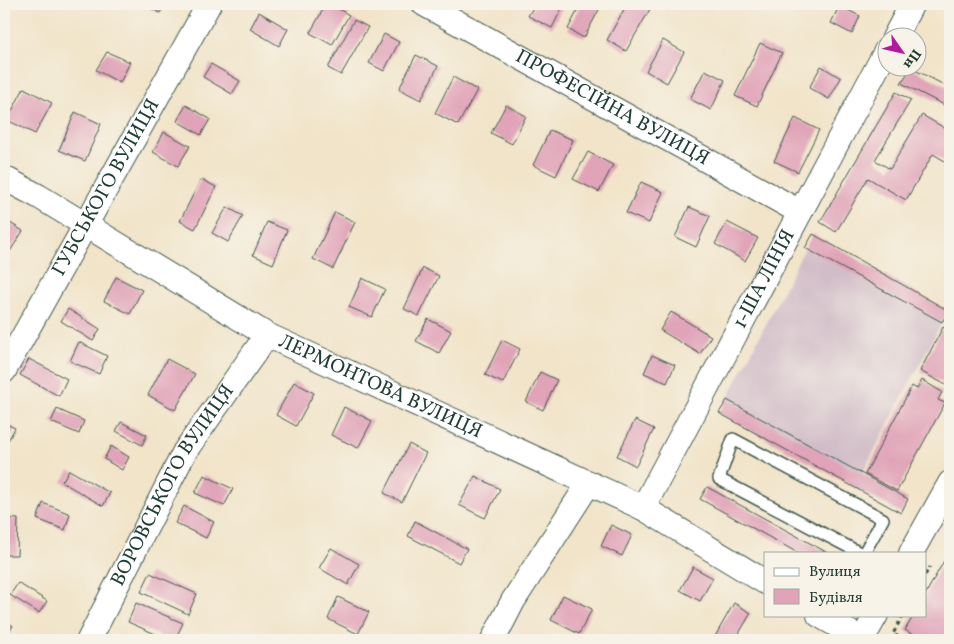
<svg xmlns="http://www.w3.org/2000/svg" width="954" height="644" viewBox="0 0 954 644" font-family="Vollkorn,serif">
	<rect width="100%" height="100%" fill="#f7f3e8"/>
	<filter id="ink" filterUnits="userSpaceOnUse"><feTurbulence type="fractalNoise" baseFrequency=".02" numOctaves="2"/><feDisplacementMap in="SourceGraphic" scale="10" xChannelSelector="R" yChannelSelector="G"/><feConvolveMatrix kernelMatrix="1 2 1 2 8 2 1 2 1" color-interpolation-filters="sRGB"/></filter>
	<filter id="wash" filterUnits="userSpaceOnUse"><feTurbulence type="fractalNoise" baseFrequency=".0096" numOctaves="4" result="noise"/><feDisplacementMap in="SourceGraphic" scale="20" xChannelSelector="R" yChannelSelector="G"/><feGaussianBlur stdDeviation="1.12" result="paint"/><feColorMatrix in="noise" values="0 0 0 0 0 0 0 0 0 0 0 0 0 0 0 0 0 1.4 0 .05"/><feComposite in="paint" operator="in"/></filter>
	<g filter="url(#wash)">
		<rect width="100%" height="100%" fill="#f1e4c9"/>
		<path fill="#d1bdc8" d="M805,248L942,322L862,474L727,400Z"/>
		<g id="blocks">
			<path fill="#e0a3b8" d="M142,4H165L160,13Z
				M326,4H330L349,15L332,45L310,33Z
				M535,4H564L552,28L528,16Z
				M581,4H602L584,38L568,29Z
				M627,4H653L626,51L607,40Z
				M839,6L860,16L852,34L831,23Z
				M259,12L288,29L279,46L250,29Z
				M354,20L368,27L341,75L328,68Z
				M384,34L399,42L384,71L369,63Z
				M663,40L684,52L667,83L646,71Z
				M760,43L782,53L757,106L735,96Z
				M107,52L130,62L120,83L96,70Z
				M416,55L438,66L421,100L399,89Z
				M211,64L240,81L232,94L203,77Z
				M821,66L841,78L829,99L809,88Z
				M911,68L950,88V108L901,83Z
				M705,70L725,80L711,110L690,99Z
				M453,77L477,90L458,125L435,113Z
				M24,88L52,103L35,134L7,120Z
				M896,92L911,100L875,160L890,169L922,115L948,130L946,133L950,135V164L933,154L906,200L868,178L836,232L820,222Z
				M186,105L210,119L201,135L177,121Z
				M506,105L526,116L512,144L491,133Z
				M75,112L101,124L85,161L59,150Z
				M795,118L819,130L798,172L774,161Z
				M550,130L573,140L556,176L533,165Z
				M164,132L190,146L178,166L153,152Z
				M588,152L613,165L599,192L573,179Z
				M201,179L216,187L195,229L180,221Z
				M641,182L663,192L649,223L626,213Z
				M227,207L243,216L228,242L212,233Z
				M689,207L710,216L696,247L675,237Z
				M335,212L355,222L333,269L313,259Z
				M4,219L23,231L7,256L4,254Z
				M267,222L287,230L273,264L253,255Z
				M727,222L758,238L745,261L715,244Z
				M813,234L949,311L942,322L805,248Z
				M423,268L439,276L419,316L404,309Z
				M116,277L142,290L130,314L104,301Z
				M362,278L385,289L372,317L349,307Z
				M68,309L100,329L93,341L61,321Z
				M671,312L711,336L700,354L660,330Z
				M428,319L451,331L439,353L416,341Z
				M943,327L950,331V387L920,371Z
				M502,340L520,349L503,383L485,375Z
				M79,342L107,356L99,374L70,361Z
				M652,355L675,365L667,383L644,373Z
				M29,359L67,379L59,396L20,375Z
				M167,359L195,374L175,410L148,395Z
				M540,372L557,380L543,410L526,402Z
				M922,380L942,392L938,400L945,403L897,491L865,474L912,386L917,389Z
				M294,382L314,393L296,426L276,415Z
				M727,400L908,499L901,513L719,413Z
				M344,407L372,421L358,448L331,435Z
				M57,409L84,421L79,434L51,422Z
				M635,420L654,429L636,466L617,456Z
				M121,422L147,435L142,445L116,431Z
				M4,423L15,428L5,446H4Z
				M409,444L426,453L402,502L384,493Z
				M111,446L129,457L122,470L104,459Z
				M69,470L110,493L103,506L62,482Z
				M204,475L233,489L224,506L195,493Z
				M475,476L500,489L485,518L459,505Z
				M707,487L828,553H798L700,499Z
				M43,503L70,514L65,530L37,519Z
				M184,506L214,522L206,538L175,523Z
				M5,518L18,519L17,555H4Z
				M415,521L467,549L459,563L408,536Z
				M611,525L632,535L622,556L601,546Z
				M331,548L359,564L348,585L319,568Z
				M950,550V640H922L905,630L914,615H925V595Z
				M693,567L713,578L700,601L680,590Z
				M150,573L197,594L188,614L141,592Z
				M18,583L47,601L39,613L10,595Z
				M563,595L592,609L579,634L551,620Z
				M338,597L369,612L358,634L328,619Z
				M136,603L183,623L175,640H169L128,622Z
				M734,603L751,613L735,640H713Z
				M4,620L13,626L5,638L4,637Z"/>
		</g>
	</g>
	<g filter="url(#ink)">
		<use href="#blocks" fill-opacity="0" stroke="#3e564a" stroke-width="1"/>
		<g fill="none" stroke-linecap="round" stroke-linejoin="round">
			<g stroke="#3e564a" stroke-width="14">
				<path id="lane" d="M860,553L719,479L733,439L883,519L864,553"/>
			</g>
			<g stroke="#3e564a" stroke-width="26">
				<g id="street">
					<path id="s1" d="M424,4L800,212"/>
					<path d="M894,38L912,4"/>
					<path id="s2" d="M4,178L38,196L267,335L643,508L765,582"/>
					<path id="s3" d="M4,371L209,4"/>
					<path id="s4" d="M643,508L886,51"/>
					<path d="M911,553L950,483"/>
					<path d="M819,615L863,640"/>
					<path id="s5" d="M89,640L185,451L267,335"/>
					<path d="M493,640L513,601L589,483"/>
					<path d="M862,640L876,615"/>
				</g>
			</g>
			<path stroke="#3e564a" stroke-width="3" stroke-dasharray="4 4" stroke-linecap="butt" d="M925,575L930,567
				M903,615L893,634L905,640"/>
			<use href="#lane" stroke="#fff" stroke-width="11"/>
			<use href="#street" stroke="#fff" stroke-width="24"/>
		</g>
	</g>
	<g text-anchor="middle" dominant-baseline="central" stroke-width="4" stroke-linejoin="round" paint-order="stroke">
		<g font-size="20" fill="#1f3d34" stroke="#f7f3e8">
			<text stroke="none"><textPath href="#s1" startOffset="215">ПРОФЕСІЙНА ВУЛИЦЯ</textPath></text>
			<text stroke="none"><textPath href="#s3" startOffset="210">ГУБСЬКОГО ВУЛИЦЯ</textPath></text>
			<text stroke="none"><textPath href="#s4" startOffset="259">1-ША ЛІНІЯ</textPath></text>
			<text stroke="none"><textPath href="#s2" startOffset="431">ЛЕРМОНТОВА ВУЛИЦЯ</textPath></text>
			<text stroke="none"><textPath href="#s5" startOffset="176">ВОРОВСЬКОГО ВУЛИЦЯ</textPath></text>
		</g>
	</g>
	<rect width="954" height="644" fill="none" stroke="#f7f3e8" stroke-width="20"/>
	<rect x="764" y="552" width="162" height="65" fill="#f7f3e8" stroke="#a1aaa0"/>
	<rect x="774" y="568" width="25" height="8" fill="#ffffff" stroke="#a1aaa0"/>
	<text x="809" y="576" font-size="15" fill="#1f3d34">Вулиця</text>
	<rect x="774" y="589" width="25" height="15" fill="#e0a3b8" stroke="#a1aaa0"/>
	<text x="809" y="602" font-size="15" fill="#1f3d34">Будівля</text>
	<g transform="translate(902 52) rotate(124)"><circle r="24" fill="#f7f3e8" stroke="#a1aaa0"/>
	<path d="M0-4L9 19L0 12L-9 19Z" fill="#b5179e"/>
	<text y="-8" font-size="14" font-weight="bold" text-anchor="middle" fill="#1f3d34">Пн</text>
	</g>
</svg>
